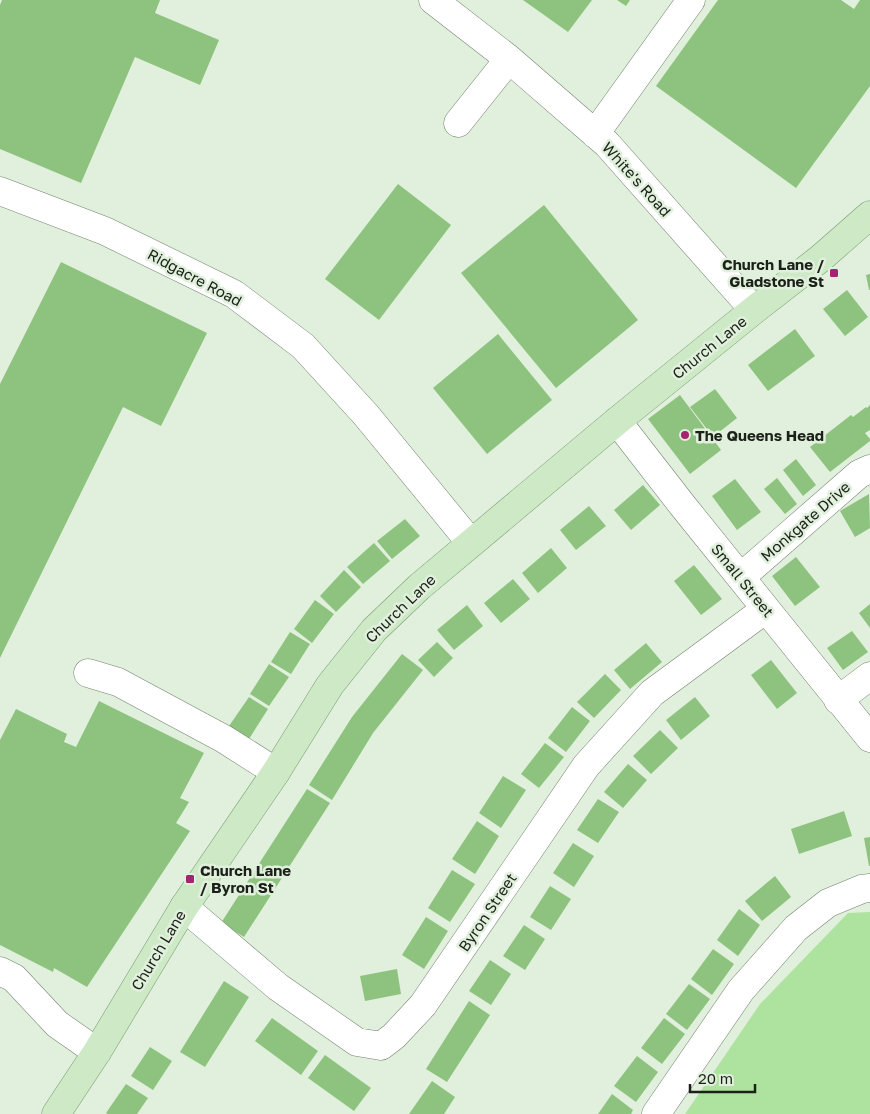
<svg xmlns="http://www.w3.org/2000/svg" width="870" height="1114" viewBox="0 0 870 1114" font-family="'Golos Text',sans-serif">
	<rect width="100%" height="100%" fill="#e0f0dc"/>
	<path fill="#ade39e" d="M870,912V1114H685L760,1004L848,913Z"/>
	<path fill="#8dc37e" d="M2,0H160L155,13L219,40L200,85L135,57L81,183L0,149V5Z
		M523,0H592L568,32Z
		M617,0H630L626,6Z
		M718,0H841L854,9L860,0H870V86L796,188L656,86Z
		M398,184L451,225L379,320L325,279Z
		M544,205L638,320L556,388L461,273Z
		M61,262L207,333L161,426L123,407L0,658V384Z
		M870,274V290H869L866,275Z
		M847,290L868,317L845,336L823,309Z
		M795,329L815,356L768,391L748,365Z
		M498,334L552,400L487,454L433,388Z
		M715,389L737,418L713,437L690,407Z
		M680,395L721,450L690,474L648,419Z
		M870,405V430L865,433L870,439V441L830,472L810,447L851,415L853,417L866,407L867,408Z
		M796,459L816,485L803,496L783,470Z
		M777,478L797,504L785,514L764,489Z
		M735,479L761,512L737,530L712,496Z
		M643,485L660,505L631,530L614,510Z
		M869,494L870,528L855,537L840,511Z
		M589,506L606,526L576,550L560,530Z
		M405,519L420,536L392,559L377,541Z
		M374,543L390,561L363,584L347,567Z
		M551,548L567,568L538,593L522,573Z
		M796,557L820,587L795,606L772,576Z
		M694,565L722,599L701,615L674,581Z
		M344,570L361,587L336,612L320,596Z
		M513,579L530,599L501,623L484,603Z
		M315,600L334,614L312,643L294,629Z
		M870,604V628L859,613Z
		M467,605L483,626L454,650L437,630Z
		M852,631L868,652L843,670L827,648Z
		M290,632L310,644L291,674L271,662Z
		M437,642L453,658L434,677L418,660Z
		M646,643L662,662L630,689L614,670Z
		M402,654L423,670L373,733L332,800L309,785L352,717Z
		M771,660L797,693L777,709L751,675Z
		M269,664L289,677L269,706L250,694Z
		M605,674L621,690L594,718L577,702Z
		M249,697L268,709L249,739L229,726Z
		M695,697L710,716L681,740L666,720Z
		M99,701L204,753L180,798L189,802L176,823L190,831L87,987L54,968L53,972L0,945V740L16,709L67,734L64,742L76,747Z
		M572,707L590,721L566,752L548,738Z
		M660,730L678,748L651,774L633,756Z
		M545,743L564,757L539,788L521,774Z
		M628,764L647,780L623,808L604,792Z
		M503,776L526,790L501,828L479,813Z
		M307,789L330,803L244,937L221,923Z
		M598,799L619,812L598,843L577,830Z
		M844,811L852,836L799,854L791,829Z
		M477,821L499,836L475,874L452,859Z
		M870,837V866H869L864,838Z
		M573,843L594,856L574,887L553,873Z
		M452,870L475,884L450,922L428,908Z
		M775,876L791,897L762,921L745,901Z
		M550,886L571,899L551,930L530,917Z
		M739,909L760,925L738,956L717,940Z
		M426,917L448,931L424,969L402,955Z
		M524,925L545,939L525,970L503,956Z
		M713,949L734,964L712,995L691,979Z
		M490,960L511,974L491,1005L469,991Z
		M397,969L401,994L365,1001L360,976Z
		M224,981L249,997L205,1067L180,1052Z
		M689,984L710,999L687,1030L666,1014Z
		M469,1001L490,1015L447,1082L426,1069Z
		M272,1018L318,1051L301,1075L255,1041Z
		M664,1018L685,1034L662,1064L641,1048Z
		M150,1047L172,1061L153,1090L131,1076Z
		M325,1055L371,1088L354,1111L308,1078Z
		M637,1056L658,1072L636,1102L614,1086Z
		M432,1081L455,1097L444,1114H409Z
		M126,1084L148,1098L137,1114H108L106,1113Z
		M612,1094L633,1110L631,1114H598Z"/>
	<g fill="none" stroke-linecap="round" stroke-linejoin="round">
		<g stroke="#758371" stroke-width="29">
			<path id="minor" d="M433,0L509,59L607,144L754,310
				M458,123L509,59
				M595,134L691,0
				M0,191L105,231L234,294L303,346L366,415L471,543
				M617,421L683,506L870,738
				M741,577L859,474L870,469
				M88,673L118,682L224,739L276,772
				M838,700L870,676
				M184,907L278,987L357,1042L381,1046L394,1036L423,1005L586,766L652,693L766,609
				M0,971L14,978L57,1024L97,1052
				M656,1114L741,990L796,928L828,903L862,889L870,888"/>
		</g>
		<g stroke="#799a70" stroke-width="29">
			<path id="major" d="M56,1114L97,1052L184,907L276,772L330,685L374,630L419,587L617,421L754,310L821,258L870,215"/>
		</g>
		<use href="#minor" stroke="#fff" stroke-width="28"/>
		<use href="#major" stroke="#cde9c5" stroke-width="28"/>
	</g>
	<g fill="#a52371" stroke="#e0f0dc" stroke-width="2">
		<rect x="829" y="268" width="10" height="10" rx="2.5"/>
		<circle cx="685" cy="435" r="5"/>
		<rect x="185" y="874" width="10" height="10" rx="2.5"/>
	</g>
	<g text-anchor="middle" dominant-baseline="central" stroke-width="5" stroke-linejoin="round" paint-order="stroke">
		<g font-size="15" fill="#1b2019" stroke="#e0f0dc">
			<text transform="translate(637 179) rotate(48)">White's Road</text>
			<text transform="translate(195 277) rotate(28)">Ridgacre Road</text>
			<text transform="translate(709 347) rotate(-39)">Church Lane</text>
			<text transform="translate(805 521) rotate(-41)">Monkgate Drive</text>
			<text transform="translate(743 580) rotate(51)">Small Street</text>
			<text transform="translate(400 608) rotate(-44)">Church Lane</text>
			<text transform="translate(487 912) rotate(-56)">Byron Street</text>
			<text transform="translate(158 950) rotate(-59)">Church Lane</text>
		</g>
		<g font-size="15" font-weight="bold" fill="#1b2019" stroke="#e0f0dc" text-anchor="start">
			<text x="824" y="264" text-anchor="end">Church Lane /<tspan x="824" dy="17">Gladstone St</tspan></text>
			<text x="695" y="435">The Queens Head</text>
			<text x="200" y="870">Church Lane<tspan x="200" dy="17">/ Byron St</tspan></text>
		</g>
	</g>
	<path d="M690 1084v8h65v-8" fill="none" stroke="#1b2019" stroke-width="2.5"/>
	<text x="698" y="1084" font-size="15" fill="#1b2019" stroke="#e0f0dc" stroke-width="4" paint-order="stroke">20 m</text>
</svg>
